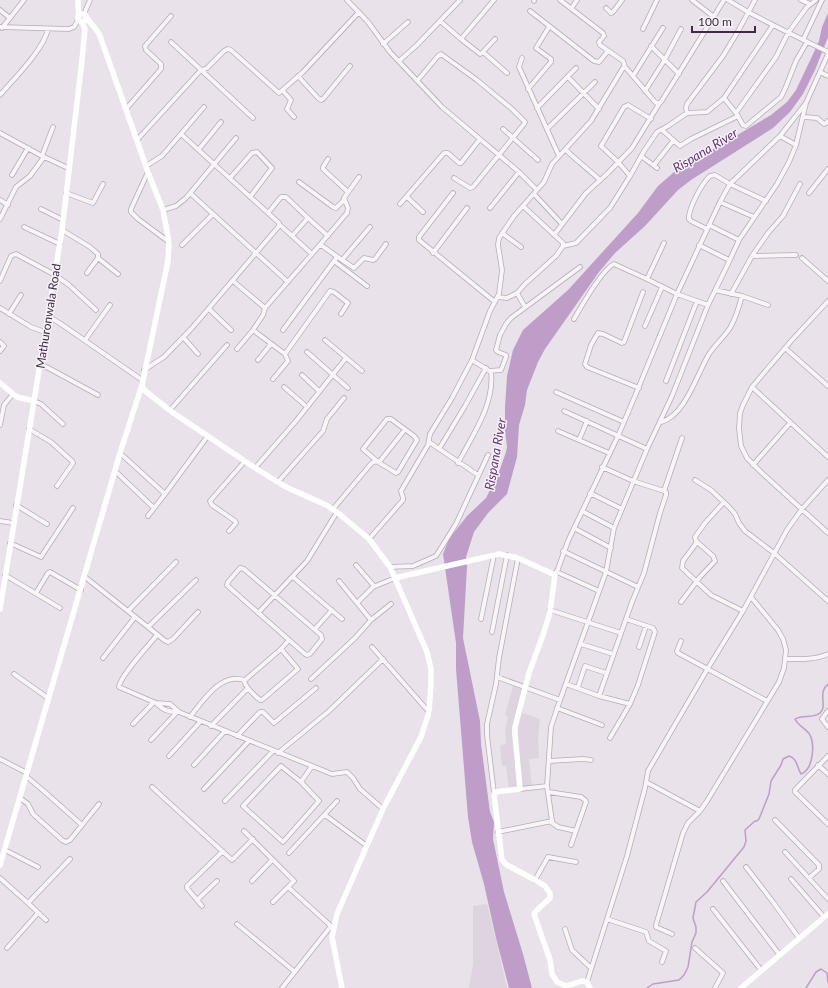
<svg xmlns="http://www.w3.org/2000/svg" width="828" height="988" viewBox="0 0 828 988" font-family="Lato,sans-serif">
	<rect width="100%" height="100%" fill="#e9e2ea"/>
	<path fill="#ddd4df" d="M513,686L523,690L517,711L540,719L538,739L539,758L529,759L532,786L509,789L506,766H502L500,745L506,744L505,731L508,717L505,715Z
		M487,904L497,944L507,988H469L473,964V906Z"/>
	<path fill="#be9dc9" d="M828,13V37L815,70L803,94L790,112L773,128L691,180L678,190L645,226L615,253L599,272L545,349L538,362L527,390L525,405L519,425L517,457L507,494L488,513L474,532L466,557L467,567L463,638L480,721L481,744L490,812L494,822L493,839L504,892L523,954L532,988H509L496,938L484,884L472,842L468,817L456,669V643L443,554L449,539L467,516L486,498L499,472L506,452L507,447L505,430V407L507,376L513,350L523,330L568,290L638,213L658,186L673,173L771,115L787,102L796,90L814,52L819,41L822,27Z"/>
	<g fill="none" stroke-linecap="round" stroke-linejoin="round">
		<path stroke="#be9dc9" stroke-width="1.5" d="M647,988L653,984L679,980L684,975L688,967L692,942L696,933V927L693,918L696,902L707,892L744,847L746,841L745,830L755,821H757L759,819L769,794L771,781L781,765L783,759L789,756C798,759 796,766 801,774C813,770 815,745 810,735C806,728 798,726 795,719C802,714 813,719 820,713C828,706 817,693 828,684
			M806,988L816,972L821,969L827,973L828,982"/>
		<g stroke="#b6abb8" stroke-width="5.5">
			<path id="street" d="M347,0L368,22L390,52L442,107L519,172L537,190
				M560,0L603,33L604,36L599,42L600,45L623,61L625,67
				M692,0L714,17
				M728,0L748,12L773,25
				M801,0L810,4
				M534,1V0
				M606,8L611,13L613,12L622,0
				M571,9L577,0
				M0,10L10,18
				M530,11L594,61L599,62L608,51
				M84,14L90,0
				M440,21L461,39L494,0
				M0,27L69,29L74,27L78,20
				M2,28L24,0
				M643,29L657,0
				M461,39L480,54L482,53L495,39
				M803,40L822,0
				M171,42L253,118
				M383,44L408,22
				M651,46L679,74
				M483,52L507,73
				M522,58L519,67L559,156
				M399,61L417,45L460,0
				M820,72L828,76
				M298,76L318,98L321,100L323,99L350,66
				M633,76L663,28
				M568,77L599,109
				M417,81L438,56L441,54L477,80L512,109L525,122L524,124L473,187L470,188L454,178
				M528,89L551,62V59L536,48L549,27
				M283,91L291,100L287,109L294,117
				M645,91L664,61L681,29
				M0,95C14,79 44,49 48,29
				M724,98L736,113L743,125L746,126L781,97L785,89L796,61L807,42
				M537,108L576,68
				M126,109L161,69V64L146,50L145,46L171,16
				M687,113L686,108L687,104L723,56L737,33L755,0
				M736,113L776,57L788,33L807,7L816,0
				M804,117L817,118L824,124L826,123L828,121
				M503,129L538,160
				M547,129L595,82
				M662,130L680,146L691,139L738,116
				M0,133L42,156L68,168
				M780,136L796,145
				M137,140L200,71L207,68L224,51L228,49L231,50L279,93L303,72L359,12
				M199,149L221,122
				M566,150C576,160 588,169 600,180
				M42,156L53,127
				M641,156L657,168
				M328,159L323,167V169L348,192
				M654,165L673,141
				M146,166L162,156L204,107
				M148,172L131,209V212L138,219L169,242
				M12,175L28,148
				M630,176L644,151L657,132L668,126L687,113L707,112L724,98L773,25L828,52
				M230,178L252,153L257,152L272,168L250,197
				M299,182L333,207L336,208L344,200
				M66,193L93,203L103,184
				M190,193L288,282
				M453,193L419,237V240L495,302
				M809,193L828,169
				M534,194L562,224
				M407,197L423,212
				M0,200L8,205
				M720,202L754,217
				M400,204L444,153H448L459,163H461L480,139
				M490,208L519,172
				M41,209L63,220
				M163,210L176,206L186,198L236,138
				M268,213L281,197H286L308,218L292,236
				M308,218L328,236
				M0,219L16,187L30,176L44,157
				M709,225L739,240
				M24,227L60,244
				M707,229L691,221L689,219C688,209 702,183 710,176L715,175L730,184L766,201
				M62,230L90,247L98,254V258L87,273
				M502,233L521,247
				M554,235L586,193L608,173L632,148L659,104
				M182,245L213,214
				M321,245L342,260L370,227
				M699,245L729,260
				M563,246L576,243L605,213L610,208L630,176L618,162L601,146L624,107L628,105L651,119
				M433,253L467,208
				M312,254L347,213L348,208L344,198L359,177
				M752,256L796,255
				M98,258L118,274
				M802,258L828,281
				M342,260L354,268L364,258L373,260L375,259L386,244
				M334,261L367,286
				M647,279L664,243
				M0,281L11,256L16,254L55,275L69,285L96,310
				M233,281L265,308L312,254L280,225
				M715,290L742,296L768,305
				M517,293L525,307
				M731,294L752,256L768,233L783,216L800,184
				M498,297L507,298L517,293L525,284L556,256L563,246V243L523,206
				M828,301L791,341L752,387L743,405L740,413L739,428L741,446L747,458L762,473L828,533
				M0,308L31,327L45,332
				M265,308L263,315L253,330L285,354L330,291L334,292L348,303L341,314
				M209,309L231,330
				M9,314L21,295
				M48,316L61,324L142,380
				M574,319C581,307 602,269 614,264L647,279L677,294L708,305
				M645,326L662,287
				M283,330L337,257
				M183,337L198,354
				M85,340L110,305
				M325,340L362,371
				M0,342L4,346L0,351
				M785,348L828,386
				M237,349L253,330
				M307,352L348,388
				M258,360L271,344
				M41,364L98,395
				M144,370L164,357L192,328L279,226V223L181,134
				M490,371L501,370L506,357V355L498,352L496,350L500,335L506,324L511,318L580,267
				M302,375L319,391
				M273,379L288,361L285,354
				M666,381L697,301
				M284,387L307,407
				M752,387L828,457
				M639,388L587,367L585,364L591,345L598,333L603,334L622,343L624,342L643,292
				M556,392L624,422
				M34,401L41,404L63,424
				M170,410L227,345
				M564,411L647,449
				M387,419H391L414,436L417,440L398,472L396,473L378,462L363,449Z
				M661,422C685,416 697,374 709,354C715,345 724,337 730,328C736,318 739,307 742,296
				M0,425L4,405L13,394
				M29,429L51,442L72,461L73,463L57,486
				M558,431L609,453
				M579,440L587,421
				M429,442L478,475
				M439,449L465,406L486,368
				M120,453L165,494L207,437
				M458,463C472,436 495,404 491,372L472,360
				M753,465L790,423
				M255,468L296,421L346,358
				M115,471L154,508
				M695,480L711,490L729,507L735,514L739,523L745,531L774,553L828,601
				M278,482L323,431L327,419L344,398
				M664,491L682,438
				M590,493L622,509
				M16,505L47,524
				M333,509L370,465L373,462L380,461L403,432
				M582,511L614,528
				M148,516L165,494
				M0,521L13,523
				M574,528L611,548
				M229,531L236,523L235,521L212,505L210,501L245,461
				M369,539L403,500V498L401,491L428,445L430,434L452,398L472,360L490,311L499,294L502,270L498,245L499,238L514,216L544,182L552,164L591,121L623,68H626L655,102L658,104L661,102L724,0
				M697,542L683,561L682,568L711,595L743,611
				M10,543L41,557L73,508
				M563,551L638,587
				M356,565L374,586
				M390,567L413,566L436,556L456,524L488,455
				M240,568L244,569L321,635L322,639L310,654L307,655L305,654L229,587L227,585L228,582Z
				M557,572L599,591
				M555,574L558,569L568,541L618,436L635,396L677,294L720,202L730,184L780,136L806,103L828,54
				M5,575L60,608
				M85,577L148,627L196,580
				M293,577L342,619
				M36,593L48,573L50,572L81,590
				M681,602L700,577L715,561L713,556L696,541L695,537L705,523L724,502
				M357,603L373,587L395,578
				M550,610L621,633
				M128,611L176,562
				M258,613L307,561L337,512
				M481,619L494,555
				M371,620L391,604
				M148,627L164,640L168,642L173,639L198,612
				M315,629L332,610
				M492,632L507,555
				M157,635C150,644 119,677 119,687L156,703L170,704L179,712
				M681,641L677,651L678,653L767,701
				M581,644L613,654
				M372,647L429,712
				M639,647L646,626
				M281,649L298,669L262,700H260C254,695 246,688 244,681Z
				M281,649L289,640
				M103,658L135,617
				M785,659C800,659 815,660 828,654
				M14,674L48,698
				M497,677L560,700
				M311,679L355,638L371,620L339,581
				M566,684L599,696L632,602L644,573L660,513L666,495V492L664,491L633,481L602,467
				M578,687L585,666L606,673
				M599,696L630,704
				M156,703C164,711 169,712 179,712L332,774L347,772L353,778L360,789L383,809
				M557,708L602,725
				M828,711L822,719L828,727
				M190,717C203,701 221,672 244,680
				M133,724L154,702
				M211,726L248,688
				M237,736L260,712H263L274,723L316,688
				M610,738L630,704L638,685L655,632L653,628L626,619
				M151,740L177,712
				M278,753L329,711L383,659
				M169,756L201,721
				M828,756L795,790V792L828,824
				M0,759L27,773
				M549,761L583,759L591,760
				M194,765L225,731
				M818,765L828,774
				M26,776L46,793L82,825
				M301,782L281,766L243,806L283,842L319,801L301,782L312,766
				M646,782L700,811L707,801L779,682L784,668L786,650L783,639L778,630L751,597
				M152,787L232,860L253,839
				M204,789L249,741
				M520,789L547,786
				M549,792L581,797L585,800L586,802L571,845
				M494,793L487,735V724L496,684L499,658L518,558
				M20,798L28,804L33,814L62,840L66,842L70,840L99,804
				M225,801L273,751
				M325,815L367,846
				M775,820L819,865V869L809,878
				M551,822L558,827L576,831
				M244,831L294,881L273,902
				M498,832L552,821L547,786L551,727L560,700L606,572L614,528L647,449L672,396L708,305L727,266L739,240L777,184L789,162L796,145L806,103
				M5,850L38,867
				M785,852L828,899
				M289,853L337,801
				M746,867L773,902L799,938
				M0,878L28,903L46,920
				M791,879L824,917
				M535,880L548,857L576,862
				M252,881L272,860
				M723,881L779,954
				M288,887L331,926L333,927
				M197,900L217,881
				M28,903L70,859
				M202,906L187,888V886L222,852
				M713,909L761,970
				M607,919L646,932L649,941L666,951L662,962
				M237,924L295,972
				M565,929L572,950L591,968
				M672,934L656,927V925L683,833L688,823L700,811
				M7,948L38,913
				M695,948L723,973L715,988
				M587,982L627,856L645,788L648,771L708,668L743,611L787,530L802,509L828,480
				M282,988L331,926"/>
		</g>
		<use href="#street" stroke="#f8f4f8" stroke-width="4"/>
		<path stroke="#fff" stroke-width="5.5" d="M78,0V7L79,14
			M0,383L17,397L34,401
			M142,385L144,390L172,412L255,468L286,487L326,505L337,512L369,539L390,567L427,652L431,669V684L429,712L421,737L383,809L337,914L332,937L342,988
			M395,578L499,554L518,558L555,575L550,612L543,635L529,673L515,727V734L520,789L495,792L494,794L502,860L507,865L535,880L545,886L550,893V898L536,911L534,914L550,960L552,974L557,982L566,986L582,981L587,982L590,988
			M0,609L62,230L82,60L85,29L82,22
			M0,865L120,453L142,385L168,261L169,242L163,210L148,172L100,36C96,27 88,22 85,14H80L78,16V19L81,22L85,21L86,18
			M741,988L828,914"/>
	</g>
	<g text-anchor="middle" dominant-baseline="central" stroke-width="3" stroke-linejoin="round" paint-order="stroke">
		<g font-size="12" fill="#3e2a42" stroke="#f6f1f7">
			<text transform="translate(48 316) rotate(-81)">Mathuronwala Road</text>
		</g>
		<g font-size="13" font-style="italic" fill="#673575" stroke="#f6f1f7">
			<text transform="translate(705 150) rotate(-31)">Rispana River</text>
			<text transform="translate(495 454) rotate(-80)">Rispana River</text>
		</g>
	</g>
	<path d="M692 26v6h63v-6" fill="none" stroke="#3e2a42" stroke-width="2"/>
	<text x="698" y="26" font-size="12" fill="#3e2a42" stroke="#f6f1f7" stroke-width="3" paint-order="stroke">100 m</text>
</svg>
